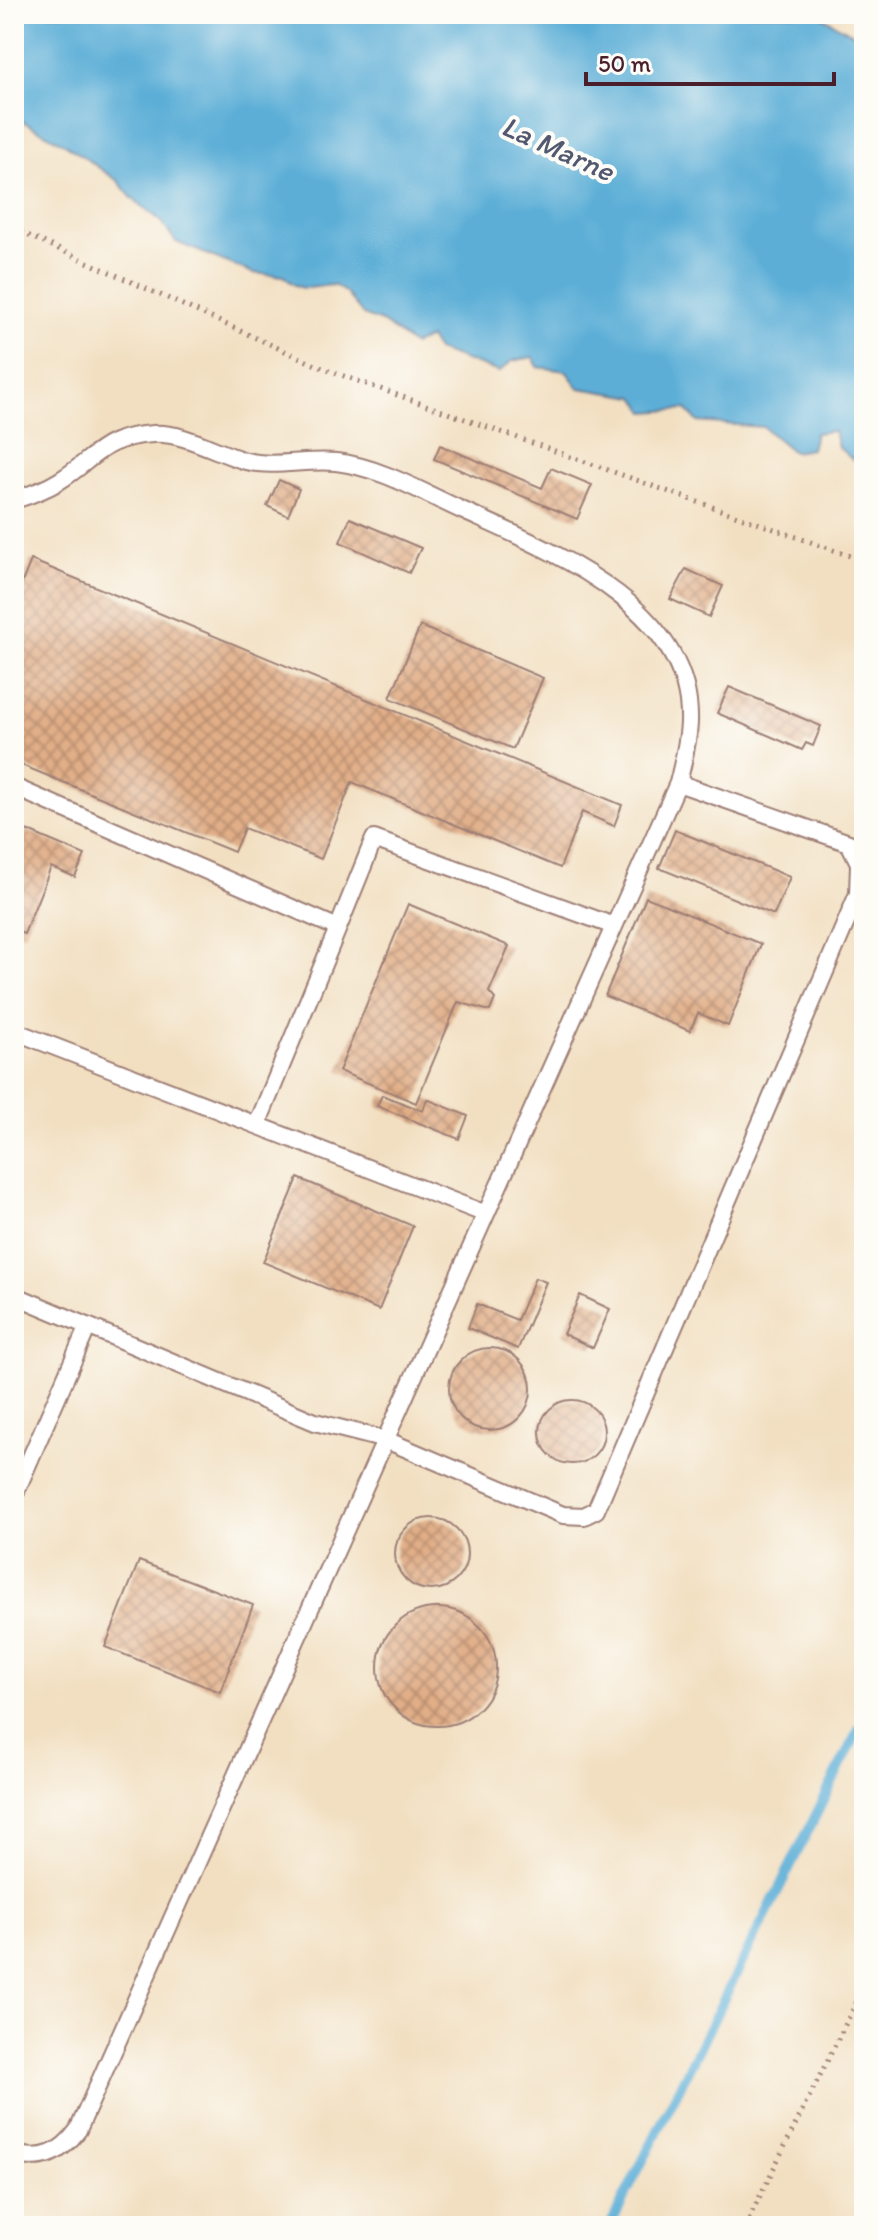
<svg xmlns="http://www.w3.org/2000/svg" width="878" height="2240" viewBox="0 0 878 2240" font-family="Itim,sans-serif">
	<defs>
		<pattern id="building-cross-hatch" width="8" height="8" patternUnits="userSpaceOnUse" patternTransform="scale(2)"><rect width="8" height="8" fill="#e1ae87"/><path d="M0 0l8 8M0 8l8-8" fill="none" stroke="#b88d6f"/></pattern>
	</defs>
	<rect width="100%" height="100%" fill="#fdfcf7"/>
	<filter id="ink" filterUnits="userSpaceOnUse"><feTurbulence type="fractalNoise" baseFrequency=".0125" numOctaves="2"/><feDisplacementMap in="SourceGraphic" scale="16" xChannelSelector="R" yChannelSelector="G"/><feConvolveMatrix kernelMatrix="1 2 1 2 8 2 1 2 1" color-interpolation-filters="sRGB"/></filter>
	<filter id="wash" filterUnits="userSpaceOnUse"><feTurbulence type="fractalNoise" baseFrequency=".006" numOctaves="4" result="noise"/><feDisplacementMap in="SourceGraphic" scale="32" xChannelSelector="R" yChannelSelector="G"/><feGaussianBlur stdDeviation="1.8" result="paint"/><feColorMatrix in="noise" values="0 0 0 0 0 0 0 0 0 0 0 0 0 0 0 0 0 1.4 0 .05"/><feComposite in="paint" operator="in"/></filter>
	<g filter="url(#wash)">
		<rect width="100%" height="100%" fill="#f2dfc1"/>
		<path fill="#5baed7" stroke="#526681" stroke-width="2" d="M14,14H817L864,40V454L853,460L838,447L834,431L815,433L811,449L793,452L763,427L698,422L686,409L646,412L635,397L579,388L566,371L538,367L533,357L512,361L499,372L437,350L429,338L413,345L384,323L363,315L346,293L334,285C311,286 302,295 284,276L253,273L176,242L161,221L131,197L118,181L62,142L14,117Z"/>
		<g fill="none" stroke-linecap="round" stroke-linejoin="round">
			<path stroke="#5baed7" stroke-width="10" d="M610,2226L864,1719"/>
		</g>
		<g id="blocks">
			<path fill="url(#building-cross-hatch)" d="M440,445L542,488L551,468L592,485L577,519L434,459Z
				M279,480L299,489L288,516L267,506Z
				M350,518L421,548L409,573L340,542Z
				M31,560L622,805L614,826L582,812L560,868L352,782L321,859L244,828L234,852L14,762V602Z
				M686,569L723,586L709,617L670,599Z
				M420,626L543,678L513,749L390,698Z
				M729,687L821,726L813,746L806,743L802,750L717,713Z
				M14,825L85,855L75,877L51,867L24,934L14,930Z
				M675,830L790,877L774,915L659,868Z
				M646,897L761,944L728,1026L698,1013L690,1031L605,996Z
				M408,904L509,946L489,992L495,999L490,1011L458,1002L416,1103L339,1071Z
				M382,1095L423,1111L427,1099L468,1116L459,1139L377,1106Z
				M298,1178L413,1226L379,1310L263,1262Z
				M535,1278L546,1282L518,1349L468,1328L477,1304L517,1320Z
				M580,1295L610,1309L593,1348L563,1334Z
				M449 1389a41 41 0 1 1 82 0a41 41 0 1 1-82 0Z
				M540 1432a32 32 0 1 1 64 0a32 32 0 1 1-64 0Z
				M395 1554a36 36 0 1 1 72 0a36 36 0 1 1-72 0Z
				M139,1561L253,1605L220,1692L105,1647Z
				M378 1667a59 59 0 1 1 118 0a59 59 0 1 1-118 0Z"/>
		</g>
	</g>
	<g filter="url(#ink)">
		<use href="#blocks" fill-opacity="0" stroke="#9e7f76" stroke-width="2"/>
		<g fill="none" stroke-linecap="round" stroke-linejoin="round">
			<g stroke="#9e7f76" stroke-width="20">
				<path id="lane" d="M14,500C30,495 45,490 59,481C96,458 102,437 153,434C185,432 216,453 246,461C274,468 307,459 336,462C381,467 425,494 466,512C552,551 693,608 689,723C688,743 683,763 678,783L78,2130C61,2153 43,2162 14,2154
					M14,787L338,928L257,1125
					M338,928L374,839L614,926
					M14,1031L486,1214
					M14,1295L315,1422L386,1440L563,1515L584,1516L596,1510L858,894L859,863L849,843L678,783
					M14,1496L88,1326"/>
			</g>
			<path stroke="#9e7f76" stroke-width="5" stroke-dasharray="2 6" stroke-linecap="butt" d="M14,229L327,370L864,561
				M745,2226L864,1987"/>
			<use href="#lane" stroke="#fff" stroke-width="16"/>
		</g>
	</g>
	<g text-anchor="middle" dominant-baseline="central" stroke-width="8" stroke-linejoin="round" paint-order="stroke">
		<g font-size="30" font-style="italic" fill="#515870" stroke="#fdfcf7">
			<text transform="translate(558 148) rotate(24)">La Marne</text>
		</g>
	</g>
	<rect width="878" height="2240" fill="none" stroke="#fdfcf7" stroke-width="48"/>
	<path d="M586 72v12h248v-12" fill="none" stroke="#4a1f2b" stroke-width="4"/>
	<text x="598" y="72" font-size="24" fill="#4a1f2b" stroke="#fdfcf7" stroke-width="6" paint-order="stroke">50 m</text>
</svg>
